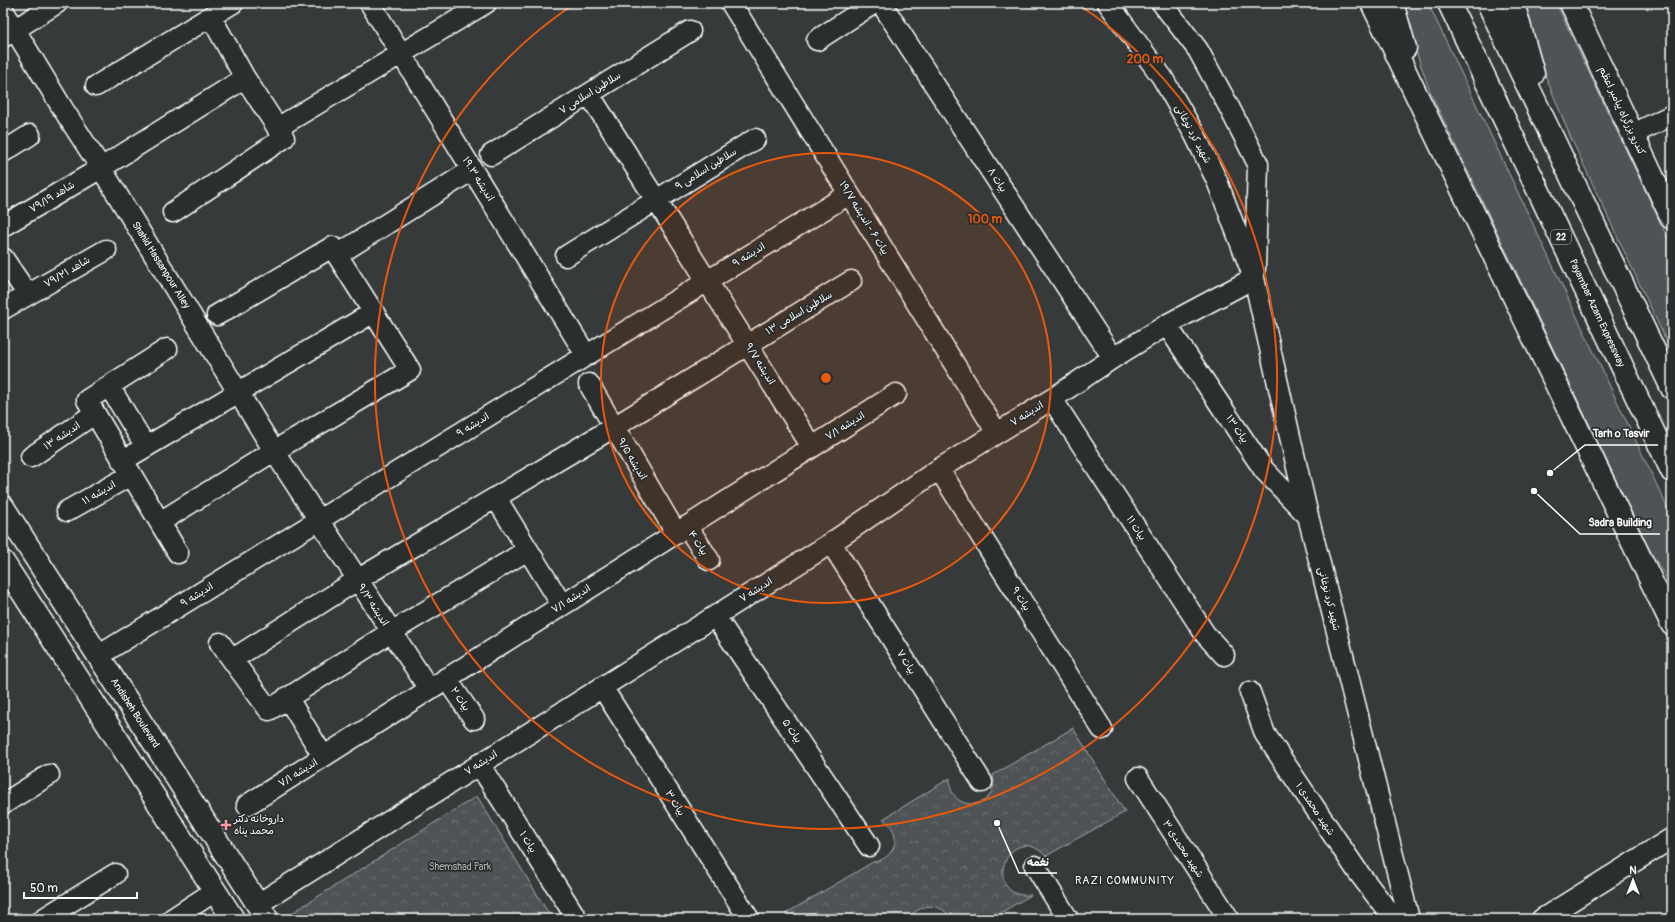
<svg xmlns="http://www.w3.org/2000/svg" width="1675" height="922" viewBox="0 0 1675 922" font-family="Pangolin,'Playpen Sans Arabic',sans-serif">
	<defs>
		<pattern id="park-crowns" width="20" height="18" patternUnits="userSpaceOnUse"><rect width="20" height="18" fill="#505354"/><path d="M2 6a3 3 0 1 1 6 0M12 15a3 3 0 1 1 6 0" fill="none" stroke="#6a6d6e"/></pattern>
	</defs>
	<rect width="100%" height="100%" fill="#373a3b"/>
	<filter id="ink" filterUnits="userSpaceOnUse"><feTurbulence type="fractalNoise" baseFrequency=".025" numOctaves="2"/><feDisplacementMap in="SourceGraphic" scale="8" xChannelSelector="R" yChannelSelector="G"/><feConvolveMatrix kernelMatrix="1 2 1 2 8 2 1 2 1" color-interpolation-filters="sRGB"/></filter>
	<g filter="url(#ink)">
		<path fill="#505354" stroke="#a8a9aa" d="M1402,3H1428L1672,517V588L1649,549L1431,94L1408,29Z
			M1522,3H1556L1672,247V353L1570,136L1546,77Z"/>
		<path fill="url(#park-crowns)" stroke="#a8a9aa" d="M1073,728L1125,812L1046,856C1008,817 979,900 1031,895L990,919H952C941,902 920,902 909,919H788L785,914L873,862C897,859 903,832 883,819L950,778C947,815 1001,811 993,775Z
			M477,796L552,919H296L292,913Z"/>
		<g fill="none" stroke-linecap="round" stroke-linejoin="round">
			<g stroke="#fff" stroke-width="23">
				<path id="minor" d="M370,3L586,355
					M731,3L997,433
					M881,3L1113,358
					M1108,3L1162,77L1195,135L1217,181L1254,278L1308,516L1409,919
					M1162,3L1198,50L1228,105L1258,164L1255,268
					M3,10L63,109L101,168L274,451L429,689
					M3,37L57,3
					M817,40L874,3
					M96,86L233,3
					M589,94L812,447
					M277,128L486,3
					M1633,134L1672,115
					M3,152L30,135
					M491,155L690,31
					M173,212L284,138L245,78L211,17
					M3,226L101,168L245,78
					M337,255L472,170
					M566,256L755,139
					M3,258L28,295
					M3,309L106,250
					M1174,336L1264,470L1307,515
					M167,349L87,400L178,553
					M589,384L676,533
					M109,386L146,447
					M1052,399L1205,634L1224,655
					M31,457L94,414
					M122,461L374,312
					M939,469L1102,729
					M496,498L562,605
					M67,511L131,475
					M160,522L274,451L410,370L332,247L217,315
					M687,526L709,560
					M831,543L982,782
					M715,616L869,846
					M220,643L269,710L391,632L528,550
					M98,656L849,194
					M233,659L357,580L614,427L851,281
					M446,678L474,719
					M602,687L749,919
					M1250,692L1265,734L1358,872L1394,919
					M287,697L323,756
					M479,764L577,919
					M1138,778L1229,919
					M3,804L49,775
					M247,805L896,394
					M1035,866L1068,919
					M258,904L831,543L939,469L1052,399L1113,358L1168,324L1254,278
					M43,919L115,874
					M172,919L215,891
					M1542,919L1672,838"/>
			</g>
			<g stroke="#fff" stroke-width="25">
				<path id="major" d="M3,507L267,919
					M3,562L233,919"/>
			</g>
			<g stroke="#fff" stroke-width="25">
				<path id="highway" d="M1372,3L1672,624
					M1392,3L1405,48
					M1449,3L1672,471
					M1488,3L1672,388
					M1513,3L1533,74
					M1571,3L1672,218"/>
			</g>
			<use href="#minor" stroke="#2a2d2e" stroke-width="20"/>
			<use href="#major" stroke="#2a2d2e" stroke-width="22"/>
			<use href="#highway" stroke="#2a2d2e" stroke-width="22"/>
		</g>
	</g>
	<circle cx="826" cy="378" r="225" fill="#e8590c" fill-opacity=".12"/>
	<g fill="none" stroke="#e8590c" stroke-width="2">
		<circle cx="826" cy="378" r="225"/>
		<path d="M1078 4A451 451 0 1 1 574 4"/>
	</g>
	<path fill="#ff9aa2" stroke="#2a2d2e" stroke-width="1.5" d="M224 819h4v4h4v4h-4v4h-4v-4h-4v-4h4z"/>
	<g text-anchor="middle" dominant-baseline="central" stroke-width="3.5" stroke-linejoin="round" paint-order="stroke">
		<rect fill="#2a2d2e" stroke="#bfc0c0" stroke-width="1" x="1551" y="230" width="20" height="14" rx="3"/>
		<g font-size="9" font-weight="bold" fill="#fff">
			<text x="1561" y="237">22</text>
		</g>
		<g font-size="10" fill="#fff" stroke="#2a2d2e">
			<text transform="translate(590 93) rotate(-32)">سلاطین اسلامی ۷</text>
			<text transform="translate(1622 111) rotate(65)">کندرو بزرگراه پیامبر اعظم</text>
			<text transform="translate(1193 134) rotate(62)">شهید کرد نوغانی</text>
			<text transform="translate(706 169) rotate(-32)">سلاطین اسلامی ۹</text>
			<text transform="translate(478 179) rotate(58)">اندیشه ۱۹.۳</text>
			<text transform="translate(997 180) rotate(57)">بیات ۸</text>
			<text transform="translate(52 197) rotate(-31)">شاهد ۷۹/۱۹</text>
			<text transform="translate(864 218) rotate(58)">بیات ۶ - اندیشه ۱۹/۷</text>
			<text transform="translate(749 255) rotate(-32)">اندیشه ۹</text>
			<text transform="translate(161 265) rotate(58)">Shahid Hassanpour Alley</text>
			<text transform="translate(67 272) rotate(-30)">شاهد ۷۹/۲۱</text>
			<text transform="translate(799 313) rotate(-31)">سلاطین اسلامی ۱۳</text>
			<text transform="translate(1597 313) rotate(65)">Payambar Azam Expressway</text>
			<text transform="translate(760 364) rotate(58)">اندیشه ۹/۷</text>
			<text transform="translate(1027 414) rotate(-32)">اندیشه ۷</text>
			<text transform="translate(473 425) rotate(-32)">اندیشه ۹</text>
			<text transform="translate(845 426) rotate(-32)">اندیشه ۷/۱</text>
			<text transform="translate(1237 429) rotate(56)">بیات ۱۳</text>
			<text transform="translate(62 436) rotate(-34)">اندیشه ۱۳</text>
			<text transform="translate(632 459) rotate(59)">اندیشه ۹/۵</text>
			<text transform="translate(99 493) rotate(-30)">اندیشه ۱۱</text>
			<text transform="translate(1136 528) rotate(57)">بیات ۱۱</text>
			<text transform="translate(698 543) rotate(57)">بیات ۴</text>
			<text transform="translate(756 590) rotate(-32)">اندیشه ۷</text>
			<text transform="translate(197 595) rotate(-32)">اندیشه ۹</text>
			<text transform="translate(571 599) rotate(-32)">اندیشه ۷/۱</text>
			<text transform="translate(1021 599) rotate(58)">بیات ۹</text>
			<text transform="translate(1329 599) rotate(76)">شهید کرد نوغانی</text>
			<text transform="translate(373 605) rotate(57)">اندیشه ۹/۳</text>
			<text transform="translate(906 662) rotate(58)">بیات ۷</text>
			<text transform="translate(460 699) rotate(56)">بیات ۲</text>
			<text transform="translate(135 713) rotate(57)">Andisheh Boulevard</text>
			<text transform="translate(792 731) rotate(56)">بیات ۵</text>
			<text transform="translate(481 763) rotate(-32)">اندیشه ۷</text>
			<text transform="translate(298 773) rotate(-32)">اندیشه ۷/۱</text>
			<text transform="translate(675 803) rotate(58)">بیات ۳</text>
			<text transform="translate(1315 809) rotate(56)">شهید محمدی ۱</text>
			<text transform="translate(528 842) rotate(58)">بیات ۱</text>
			<text transform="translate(1183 849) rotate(57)">شهید محمدی ۳</text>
		</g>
		<g font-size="10" fill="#fff" stroke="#2a2d2e" text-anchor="start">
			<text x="234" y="819">داروخانه دکتر<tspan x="234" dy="12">محمد پناه</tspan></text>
		</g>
		<g font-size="10" fill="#b0b2b2" stroke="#2a2d2e">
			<text x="460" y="867">Shemshad Park</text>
		</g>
		<g font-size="11" letter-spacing="1" fill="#fff" stroke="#2a2d2e">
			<text x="1125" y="880">RAZI COMMUNITY</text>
		</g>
	</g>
	<circle cx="826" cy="378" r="6" fill="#e8590c" stroke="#2a2d2e" stroke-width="2"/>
	<g font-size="12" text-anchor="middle" font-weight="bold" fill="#e8590c" stroke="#2a2d2e" stroke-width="3.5" stroke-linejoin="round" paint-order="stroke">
		<text x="1145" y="63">200 m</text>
		<text x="985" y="223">100 m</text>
	</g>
	<path fill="none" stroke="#fff" stroke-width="1.5" d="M1550 473L1585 445H1658M1534 491L1580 534H1660M997 823L1019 873H1057"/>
	<g fill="#fff" stroke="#2a2d2e" stroke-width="1.5">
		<circle cx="1550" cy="473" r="4"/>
		<circle cx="1534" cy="491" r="4"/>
		<circle cx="997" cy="823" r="4"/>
	</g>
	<g font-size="11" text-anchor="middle" font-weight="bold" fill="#fff" stroke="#2a2d2e" stroke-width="3.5" stroke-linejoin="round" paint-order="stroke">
		<text x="1621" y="437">Tarh o Tasvir</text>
		<text x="1620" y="526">Sadra Building</text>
		<text x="1038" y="866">نغمه</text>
	</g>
	<rect width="1675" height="922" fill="none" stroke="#2a2d2e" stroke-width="16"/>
	<rect x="8" y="8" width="1659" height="906" fill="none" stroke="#fff" stroke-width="1.5" filter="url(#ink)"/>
	<g transform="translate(1633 880)" stroke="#2a2d2e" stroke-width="3" paint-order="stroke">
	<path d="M0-3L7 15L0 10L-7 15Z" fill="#ffffff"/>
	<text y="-6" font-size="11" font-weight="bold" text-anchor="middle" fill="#ffffff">N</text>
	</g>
	<path d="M24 892v6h113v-6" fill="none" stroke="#ffffff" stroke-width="2"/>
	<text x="30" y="892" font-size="12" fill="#ffffff" stroke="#2a2d2e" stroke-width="3" paint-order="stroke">50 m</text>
</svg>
